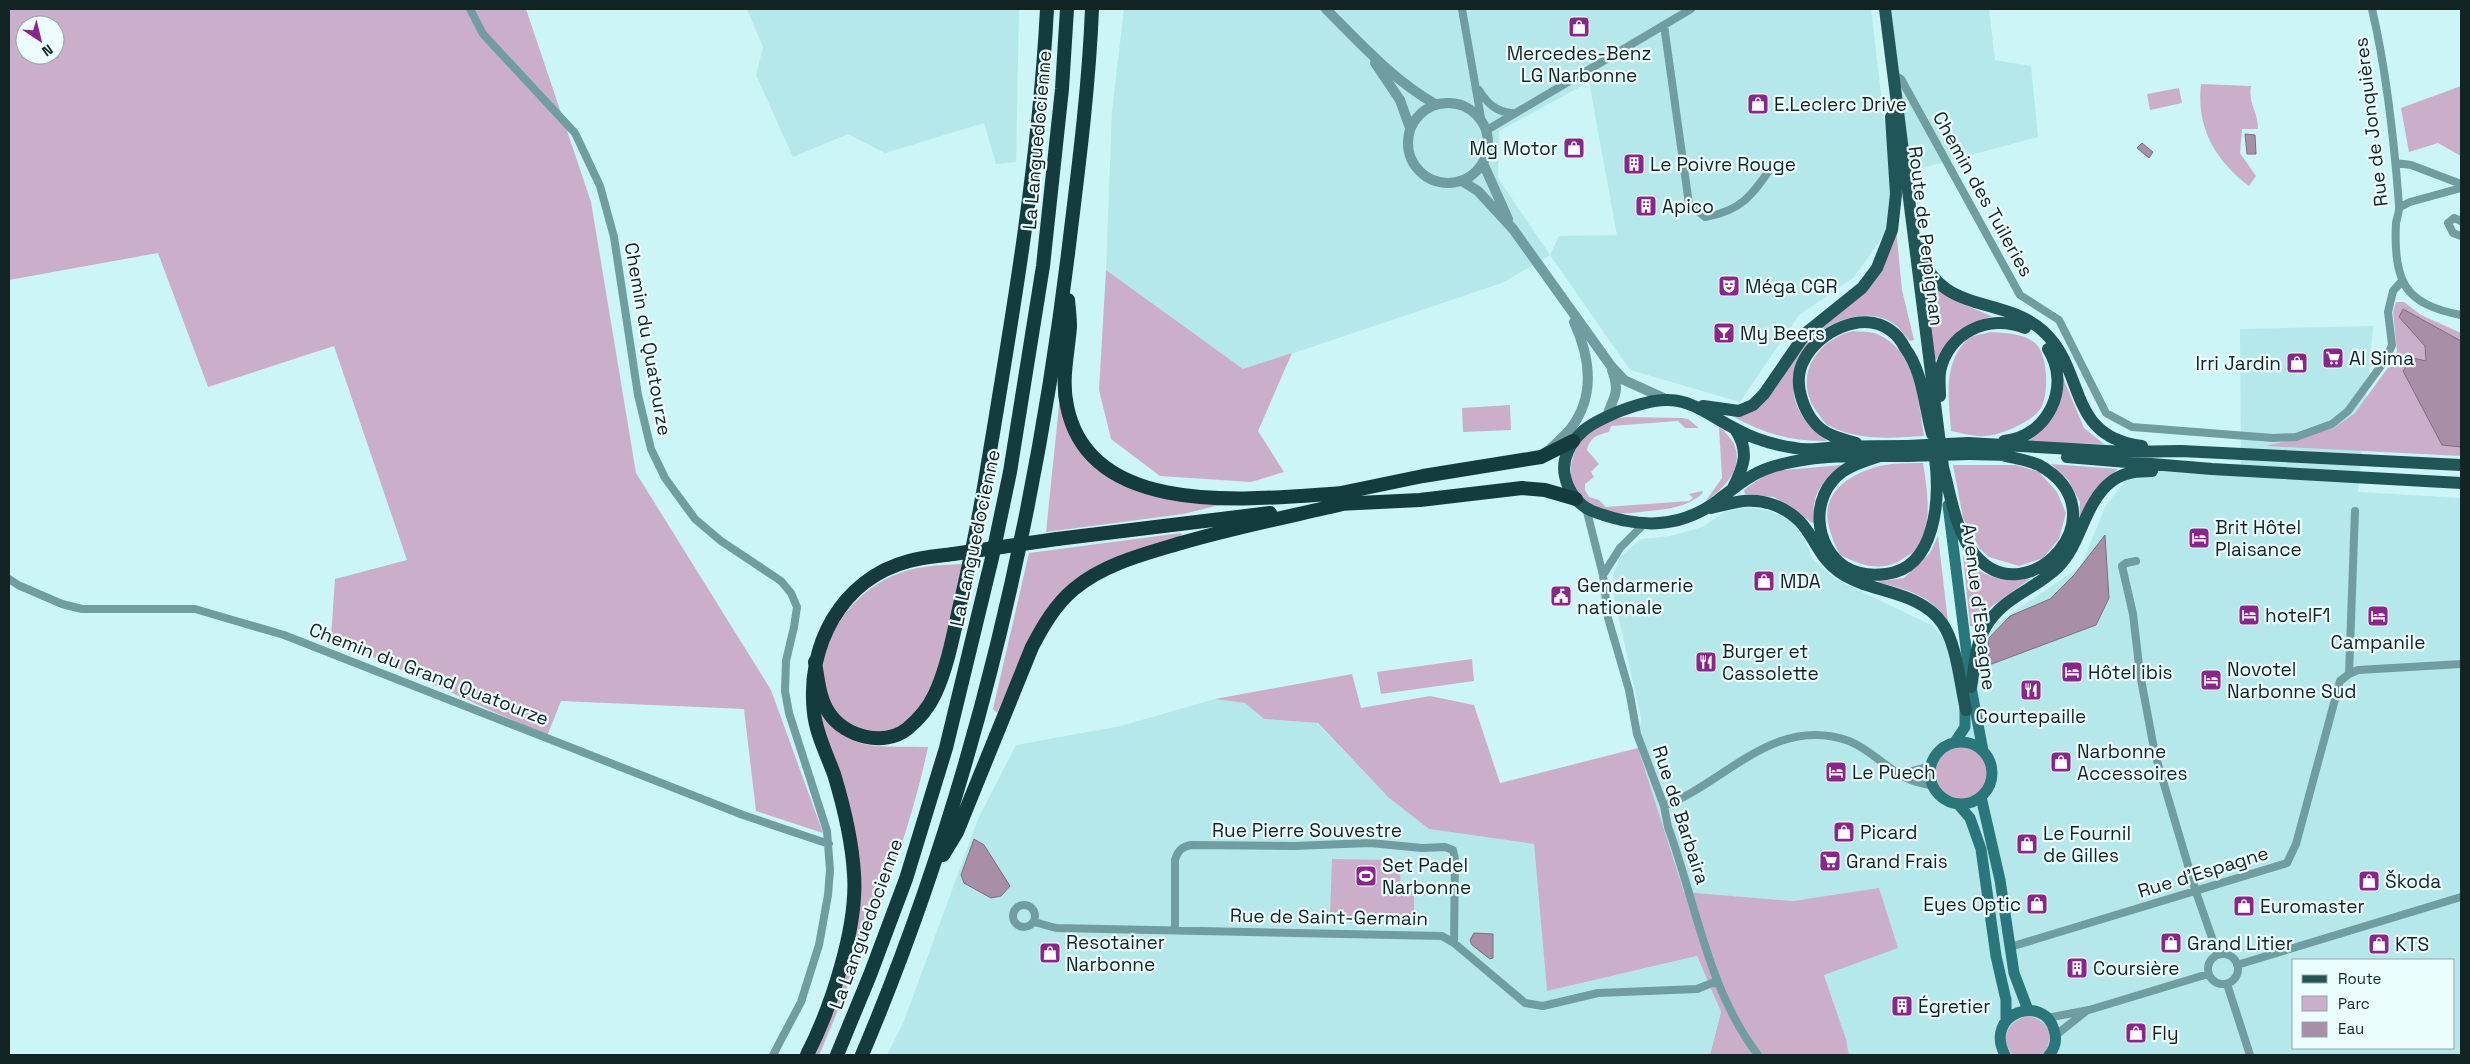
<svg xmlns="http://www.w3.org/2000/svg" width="2470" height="1064" viewBox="0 0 2470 1064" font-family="'Space Grotesk',sans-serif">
	<rect width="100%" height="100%" fill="#cbf5f7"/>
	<path fill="#b5e8ea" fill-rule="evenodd" d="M747,9H1019L1016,162L996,164L984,123L885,153L848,134L793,157L756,75L763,47Z
		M1124,9H1871L1893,196L1887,231L1853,278L1799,315L1740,402L1630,370L1550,255L1502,283L1243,370L1106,270L1112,111ZM1589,82L1617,235L1559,236L1550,255L1498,178L1499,131Z
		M1889,9H1989L1995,60L2031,66L2038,137L1911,171Z
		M2373,326L2358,492L2461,498V1055H1849L1846,1039L1824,974L1897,948L1879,889L1793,901L1684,892L1638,748L1641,718L1614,597L1613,575L1620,557L1641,539L1670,536L1703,527L1724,512L1748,507L1770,511L1792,521L1805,540L1812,558L1833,578L1933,626L1952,652L1982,645L1996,624L2081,566L2106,505L2143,459L2241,465L2240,329ZM2294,960H2454V1048H2294Z
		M1215,699L1245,703L1264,719L1317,723L1389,798L1429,829L1534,844L1547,991L1697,956L1721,1012L1710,1055H887L904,1021L978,819L1016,745L1121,726Z"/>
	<path fill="#cbafca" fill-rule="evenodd" d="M9,9H526L591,202L636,473L771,690L823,833L756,811L744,709L561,701L547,736L331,638L335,579L407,560L334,346L208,387L158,253L9,280ZM25,25H55V55H25Z
		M2201,84L2251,86C2248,105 2258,110 2258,129H2242L2240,153L2256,176L2249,186C2215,160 2196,127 2201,84Z
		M2461,86V156L2438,143L2409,152L2401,108Z
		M2179,88L2182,103L2150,110L2147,94Z
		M1896,228L1902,290L1914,340L1910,341C1905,336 1900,328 1894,324C1869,306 1825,320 1809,345C1805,351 1803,360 1800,366C1796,377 1791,387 1795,400C1800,418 1813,430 1827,441C1791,442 1763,433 1732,416L1747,413L1763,402L1781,380L1794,355L1808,338L1846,307Z
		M1106,270L1243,369L1292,353L1258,431L1284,472L1251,482L1160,476L1111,439L1099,390Z
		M1923,278L1928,279C1948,299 1966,306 1992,316L1980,321L1940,357L1934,360Z
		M2396,302H2404L2421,315L2461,333V456L2266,446L2334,428L2355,413L2389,366L2397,351L2393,312Z
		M1853,331C1861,332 1870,331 1877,334C1916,350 1918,400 1924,436C1893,438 1858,441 1830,426C1824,424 1821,417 1817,412C1792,378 1816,340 1853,331Z
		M1990,332C2005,333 2026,333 2037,345C2048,358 2049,393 2041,408C2034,421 2000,436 1985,436C1974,437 1962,433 1951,431C1949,400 1942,363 1968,339C1973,335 1984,334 1990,332Z
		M2061,373L2084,428L2104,444L2025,442L2035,433Z
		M1060,396L1087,456L1178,498L1220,505L1183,514L1046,532Z
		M1510,405L1511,430L1463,432L1462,408Z
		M1626,417L1682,418L1688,419L1699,428H1685L1678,421L1611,426L1609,432C1597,435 1590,437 1587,450L1599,464L1591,472L1594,477L1585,484V490L1589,497L1599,500L1606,507L1689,501L1693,498L1689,494L1702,491L1703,493C1688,507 1669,509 1649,511C1640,512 1628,514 1619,513C1548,506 1560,426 1626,417Z
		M1719,427C1753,453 1733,483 1705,502L1722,478Z
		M1923,463C1927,487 1933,524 1919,546C1916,551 1909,555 1904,558C1882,573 1863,566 1840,555C1835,545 1830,534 1828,522C1821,487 1862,467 1892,464C1902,463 1913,463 1923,463Z
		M2051,464L2118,469L2101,483L2079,522L2080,502L2068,480Z
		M1842,465C1819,487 1812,491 1814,524L1774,497L1745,494L1744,490L1771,471Z
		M1953,465H2016L2039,472L2057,492L2066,513L2059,539L2043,558L2019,566L1989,557L1980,549L1963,518Z
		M1181,533L1182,535L1101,567L1028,645L997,713L993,709L1029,553Z
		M1938,536L1948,622C1932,595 1904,588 1875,582L1904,578L1930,553Z
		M1963,556C1984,579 2000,581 2030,579L1991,607L1975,627L1970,626Z
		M962,564C955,600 946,665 928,695C921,706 914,717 904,725C882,740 847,732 833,710C803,660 845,597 892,576C914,566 938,565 962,564Z
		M1472,659L1474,681L1381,694L1377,672Z
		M1352,674L1361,708L1430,696L1474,705L1500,783L1638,748L1684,892L1793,901L1879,888L1898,948L1824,975L1846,1039L1849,1055H1710L1721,1012L1697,956L1547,991L1534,844L1429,829L1389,798L1318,723L1264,719L1245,703L1215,699Z
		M816,706C849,755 875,745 928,747C906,852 862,952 821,1051L819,1055H811L859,875Z
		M1935 773a26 26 0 1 1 52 0a26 26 0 1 1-52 0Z
		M1332,859L1401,860L1400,892H1414V917L1330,916Z
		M2028,1016C2050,1020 2055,1038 2043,1055H2013C1998,1038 2009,1020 2028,1016Z"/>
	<path fill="#a98ea8" stroke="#7c6e80" d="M2245,134L2255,135L2256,154H2247Z
		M2142,143L2153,152L2149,158L2137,148Z
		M2403,309L2461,341V447L2442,445L2403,371L2413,358L2426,361L2425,346L2399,317Z
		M2105,535L2109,598L2096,625L1989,665L1988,639L2010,616L2050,599L2074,575Z
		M974,839L984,845L1010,886L1001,896L991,898L964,883L961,875Z
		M1474,933L1493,934V958L1490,959L1472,945L1470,940Z"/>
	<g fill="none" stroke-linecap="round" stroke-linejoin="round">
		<path stroke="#709d9f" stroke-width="8" d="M470,9L483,34L575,133L600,186L614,237L638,395L651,449L665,478L695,519L721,541L781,581L791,593L797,607L794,627L786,661L785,691L789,713L827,831L830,870L828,895L819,945L801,1002L773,1055
			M1462,9L1481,118
			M2372,9C2387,73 2394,139 2399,205C2400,211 2397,217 2396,223C2395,242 2395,262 2402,279C2411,303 2440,311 2461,315
			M1664,25L1689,204L1705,217C1742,211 1753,194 1773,165
			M1894,75L1901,79L2020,295L2059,320L2106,413L2132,427L2273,438L2296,437L2332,424L2348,411L2386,359L2392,345L2388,312L2393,291L2402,281
			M1479,90C1487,103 1496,112 1512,113
			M1487,130L1691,9
			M2396,163L2411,165L2461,184
			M2400,207L2410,202L2461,188
			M2461,221L2454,218L2448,223L2453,233L2461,236
			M1586,508L1603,575L1608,618L1629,690L1637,734L1664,806L1668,827C1696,903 1708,990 1758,1055
			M2136,561L2126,563L2122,566L2133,614L2140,674L2155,754L2196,892L2218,955
			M1603,575L1620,548L1645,523
			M9,579L18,585L62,604L82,609H195L284,635L743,815L829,844
			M2349,674L2358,670L2461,664
			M1900,774L1931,766
			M1664,806C1725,783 1775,714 1849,741C1872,750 1888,771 1911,780C1918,783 1926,784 1933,786
			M1013 916a11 11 0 1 1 22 0a11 11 0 1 1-22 0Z
			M1034,922L1056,928L1442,936L1454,943L1525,1003L1543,1006L1598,993L1697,989L1717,981
			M1175,930V860C1178,850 1182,847 1191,845L1294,846L1370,843L1422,848L1445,847L1453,850L1455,859L1454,943
			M2010,947L2287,863L2296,844L2340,681L2349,674L2355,511
			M2208 969a15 15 0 1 1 30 0a15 15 0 1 1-30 0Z
			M2237,965L2461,897
			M2227,984L2250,1055
			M2047,1018L2089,1010L2208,974
			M2056,1035L2085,1012"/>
		<path stroke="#709d9f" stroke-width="10" d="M1326,9C1360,43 1393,80 1435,104
			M1375,63L1400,100L1410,128
			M1408 143a40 40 0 1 1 80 0a40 40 0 1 1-80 0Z
			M1483,163L1508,219
			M1462,181L1478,191L1513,229L1611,366L1624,380L1668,400
			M1607,417C1613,395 1621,395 1612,370
			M1549,450C1556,443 1565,436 1571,428C1596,395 1590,357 1574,322"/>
		<path stroke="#29777a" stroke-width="11" d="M1948,505L1971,687L1983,751
			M1955,742L1965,727V702
			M1930 773a31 31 0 1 1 62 0a31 31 0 1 1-62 0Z
			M1981,797L2000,880L2014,973L2028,1010
			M1958,804L1970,818L1981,849L1996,956L2006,1000V1020
			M2005,1055C1983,1013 2044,993 2054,1030C2057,1039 2056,1047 2049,1055"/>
		<path stroke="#215658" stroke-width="12" d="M1885,9L1943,467C1951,496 1955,532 1976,556C2027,616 2125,513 2039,465C2028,460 2013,458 2002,455
			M1920,248C1935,315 2004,295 2043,331C2087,371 2066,437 2142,446
			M1940,396C1940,389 1939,380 1940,372C1947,333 1989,313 2025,328
			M1703,406L1739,411L1753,405L1764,394L1806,333L1862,288L1877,268L1892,230L1896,194L1891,117
			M2004,441C2048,437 2072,386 2048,349
			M1856,443C1847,440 1836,438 1827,433C1805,421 1791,383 1804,360C1818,332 1862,310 1890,330C1896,334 1902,342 1905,348C1923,372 1924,405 1932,434
			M1968,443L2125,452L2181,451L2461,465
			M1907,446C1884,446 1860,446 1837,447C1824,448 1808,451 1795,448C1774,445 1754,439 1736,429C1713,418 1695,401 1669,400C1655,399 1633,406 1620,411C1608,416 1593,422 1583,431C1571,442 1561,459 1565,476C1568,491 1578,505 1592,511C1636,528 1678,530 1717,501C1733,489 1750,474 1769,468C1813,453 1862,456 1908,456
			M1969,454L2009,455
			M1880,456C1867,460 1853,464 1842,472C1810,496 1813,545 1845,567C1857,574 1872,576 1886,574C1937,568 1940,497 1935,458
			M2067,457L2212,469L2461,483
			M1733,488C1744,466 1750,451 1735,429
			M1711,508C1733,503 1751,496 1774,505C1814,520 1810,550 1838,571C1869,594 1918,589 1942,623C1957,644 1960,684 1966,710
			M1971,687C1975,666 1975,646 1985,628C2002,597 2035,590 2058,567C2082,543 2084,502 2112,481C2124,472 2138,471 2152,471"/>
		<path stroke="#143b3d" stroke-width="14" d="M1068,300C1069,309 1070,318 1070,327C1068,353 1061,380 1067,406C1090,522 1258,498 1344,493
			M1336,494L1423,476L1541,457L1573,441
			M1338,504L1420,500L1522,488L1545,490L1576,499
			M1057,539L1270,513
			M815,662C818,679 819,698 829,713C845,737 884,747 907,729C918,720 929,707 935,694C947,668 953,637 959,609C971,558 981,508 989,457C1014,308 1039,159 1047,9
			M943,855L957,832L1032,647C1043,626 1055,605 1074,589C1104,564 1144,554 1181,543C1236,527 1292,516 1347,503
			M807,1055C831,1008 858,927 854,874C852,840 844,807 834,774C827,755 816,733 814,713C806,646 841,579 909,561C923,557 939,556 953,554
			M837,1055L870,975L906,879L946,748L992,558L1010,472L1043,266L1062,89L1067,9
			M862,1055C973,793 1038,512 1071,229C1080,156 1089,83 1092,9"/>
		<path stroke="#215658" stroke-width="12" d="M1907,446L1968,443
			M1908,456L1969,454"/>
		<path stroke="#143b3d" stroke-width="14" d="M953,554L1057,539"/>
	</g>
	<defs>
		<g id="shop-square" transform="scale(1.125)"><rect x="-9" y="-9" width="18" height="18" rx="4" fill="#8b258c" stroke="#ecfdfd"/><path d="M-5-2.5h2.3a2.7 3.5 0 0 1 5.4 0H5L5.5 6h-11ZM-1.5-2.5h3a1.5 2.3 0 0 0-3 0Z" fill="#fff"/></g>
		<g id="building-square" transform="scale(1.125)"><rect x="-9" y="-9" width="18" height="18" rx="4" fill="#8b258c" stroke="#ecfdfd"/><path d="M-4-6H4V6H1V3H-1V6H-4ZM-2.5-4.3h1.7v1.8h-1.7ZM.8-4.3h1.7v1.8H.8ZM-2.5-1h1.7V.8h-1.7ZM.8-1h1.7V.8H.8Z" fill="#fff"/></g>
		<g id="theatre-square" transform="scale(1.125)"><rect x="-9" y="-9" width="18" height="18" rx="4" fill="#8b258c" stroke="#ecfdfd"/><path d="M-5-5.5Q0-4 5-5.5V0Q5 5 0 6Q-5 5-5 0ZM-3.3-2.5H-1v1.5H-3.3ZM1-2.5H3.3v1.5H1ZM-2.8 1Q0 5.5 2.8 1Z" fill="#fff"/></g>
		<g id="bar-square" transform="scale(1.125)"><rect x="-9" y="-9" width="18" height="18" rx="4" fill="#8b258c" stroke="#ecfdfd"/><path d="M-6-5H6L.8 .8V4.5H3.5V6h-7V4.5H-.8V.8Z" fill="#fff"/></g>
		<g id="supermarket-square" transform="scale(1.125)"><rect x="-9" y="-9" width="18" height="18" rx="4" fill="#8b258c" stroke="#ecfdfd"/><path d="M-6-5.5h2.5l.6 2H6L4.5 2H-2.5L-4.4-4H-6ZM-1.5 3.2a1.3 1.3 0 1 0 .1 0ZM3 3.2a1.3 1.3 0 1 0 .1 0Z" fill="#fff"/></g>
		<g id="hotel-square" transform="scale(1.125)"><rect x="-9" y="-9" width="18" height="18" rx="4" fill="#8b258c" stroke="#ecfdfd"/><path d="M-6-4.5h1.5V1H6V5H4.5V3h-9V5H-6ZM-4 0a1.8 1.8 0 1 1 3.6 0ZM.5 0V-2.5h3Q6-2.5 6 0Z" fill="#fff"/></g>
		<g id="civic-square" transform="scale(1.125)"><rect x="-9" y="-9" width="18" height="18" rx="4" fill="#8b258c" stroke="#ecfdfd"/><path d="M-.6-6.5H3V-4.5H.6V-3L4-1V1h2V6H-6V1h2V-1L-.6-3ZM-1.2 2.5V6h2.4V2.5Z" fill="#fff"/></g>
		<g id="restaurant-square" transform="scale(1.125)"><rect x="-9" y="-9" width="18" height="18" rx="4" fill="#8b258c" stroke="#ecfdfd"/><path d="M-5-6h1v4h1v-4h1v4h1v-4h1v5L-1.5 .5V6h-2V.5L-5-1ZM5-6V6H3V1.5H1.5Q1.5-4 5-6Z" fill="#fff"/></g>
		<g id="stadium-square" transform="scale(1.125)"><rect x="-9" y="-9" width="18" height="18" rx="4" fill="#8b258c" stroke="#ecfdfd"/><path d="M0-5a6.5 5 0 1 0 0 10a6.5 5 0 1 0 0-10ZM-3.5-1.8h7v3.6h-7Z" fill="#fff"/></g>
	</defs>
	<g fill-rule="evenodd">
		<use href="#shop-square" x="1579" y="27"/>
		<use href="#shop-square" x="1758" y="104"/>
		<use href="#shop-square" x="1574" y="148"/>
		<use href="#building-square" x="1634" y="164"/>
		<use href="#building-square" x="1646" y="206"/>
		<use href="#theatre-square" x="1729" y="286"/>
		<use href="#bar-square" x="1724" y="333"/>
		<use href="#supermarket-square" x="2333" y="358"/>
		<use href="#shop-square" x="2297" y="363"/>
		<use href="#hotel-square" x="2199" y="538"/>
		<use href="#shop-square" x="1764" y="581"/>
		<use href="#civic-square" x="1561" y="596"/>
		<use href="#hotel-square" x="2249" y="615"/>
		<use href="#hotel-square" x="2378" y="616"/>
		<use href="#restaurant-square" x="1706" y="662"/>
		<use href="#hotel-square" x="2072" y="672"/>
		<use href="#hotel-square" x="2211" y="680"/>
		<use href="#restaurant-square" x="2031" y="690"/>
		<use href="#shop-square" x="2061" y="762"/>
		<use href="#hotel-square" x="1836" y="772"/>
		<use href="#shop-square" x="1844" y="832"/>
		<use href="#shop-square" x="2027" y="844"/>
		<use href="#supermarket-square" x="1830" y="861"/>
		<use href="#stadium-square" x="1366" y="876"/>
		<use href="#shop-square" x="2369" y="881"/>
		<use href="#shop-square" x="2037" y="904"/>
		<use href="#shop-square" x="2244" y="906"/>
		<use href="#shop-square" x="2171" y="943"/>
		<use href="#shop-square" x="2379" y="944"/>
		<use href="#shop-square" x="1050" y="953"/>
		<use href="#building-square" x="2077" y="968"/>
		<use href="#building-square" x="1902" y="1006"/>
		<use href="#shop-square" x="2136" y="1033"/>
	</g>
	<g text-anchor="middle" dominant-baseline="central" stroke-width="4.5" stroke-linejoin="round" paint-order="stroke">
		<g font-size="19" fill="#122323" stroke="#ecfdfd" text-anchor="start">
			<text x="1579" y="53" text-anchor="middle">Mercedes-Benz<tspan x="1579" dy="22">LG Narbonne</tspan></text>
			<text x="1774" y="104">E.Leclerc Drive</text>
			<text x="1558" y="148" text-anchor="end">Mg Motor</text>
			<text x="1650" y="164">Le Poivre Rouge</text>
			<text x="1662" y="206">Apico</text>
			<text x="1745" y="286">Méga CGR</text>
			<text x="1740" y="333">My Beers</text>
			<text x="2349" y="358">Al Sima</text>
			<text x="2281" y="363" text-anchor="end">Irri Jardin</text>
			<text x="2215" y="527">Brit Hôtel<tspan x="2215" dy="22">Plaisance</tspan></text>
			<text x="1780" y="581">MDA</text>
			<text x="1577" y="585">Gendarmerie<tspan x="1577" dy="22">nationale</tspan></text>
			<text x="2265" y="615">hotelF1</text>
			<text x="2378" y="642" text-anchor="middle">Campanile</text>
			<text x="1722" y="651">Burger et<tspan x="1722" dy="22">Cassolette</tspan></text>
			<text x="2227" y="669">Novotel<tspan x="2227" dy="22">Narbonne Sud</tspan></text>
			<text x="2088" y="672">Hôtel ibis</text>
			<text x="2031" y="716" text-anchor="middle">Courtepaille</text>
			<text x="2077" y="751">Narbonne<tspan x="2077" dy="22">Accessoires</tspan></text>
			<text x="1852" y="772">Le Puech</text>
			<text x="1860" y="832">Picard</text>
			<text x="2043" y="833">Le Fournil<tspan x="2043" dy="22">de Gilles</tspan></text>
			<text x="1846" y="861">Grand Frais</text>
			<text x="1382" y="865">Set Padel<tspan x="1382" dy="22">Narbonne</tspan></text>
			<text x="2385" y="881">Škoda</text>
			<text x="2021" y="904" text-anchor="end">Eyes Optic</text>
			<text x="2260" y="906">Euromaster</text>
			<text x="1066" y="942">Resotainer<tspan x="1066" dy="22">Narbonne</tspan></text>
			<text x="2187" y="943">Grand Litier</text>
			<text x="2395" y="944">KTS</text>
			<text x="2093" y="968">Coursière</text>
			<text x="1918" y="1006">Égretier</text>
			<text x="2152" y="1033">Fly</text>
		</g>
		<g font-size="19" fill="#122323" stroke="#ecfdfd">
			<text transform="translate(2371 122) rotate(-97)">Rue de Jonquières</text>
			<text transform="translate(1037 140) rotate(-85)">La Languedocienne</text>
			<text transform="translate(1983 194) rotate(61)">Chemin des Tuileries</text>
			<text transform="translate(1926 236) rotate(83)">Route de Perpignan</text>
			<text transform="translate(648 339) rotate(80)">Chemin du Quatourze</text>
			<text transform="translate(975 538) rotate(-78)">La Languedocienne</text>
			<text transform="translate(1979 607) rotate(83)">Avenue d'Espagne</text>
			<text transform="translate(429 674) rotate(21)">Chemin du Grand Quatourze</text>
			<text transform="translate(1681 815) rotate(72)">Rue de Barbaira</text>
			<text x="1307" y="830">Rue Pierre Souvestre</text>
			<text transform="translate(2203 872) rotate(-17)">Rue d'Espagne</text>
			<text transform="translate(1329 917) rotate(1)">Rue de Saint-Germain</text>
			<text transform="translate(866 924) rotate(-70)">La Languedocienne</text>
		</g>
	</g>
	<rect width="2470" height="1064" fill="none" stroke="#122323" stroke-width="20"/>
	<rect x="2292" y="959" width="162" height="90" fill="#ecfdfd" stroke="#95a6a6"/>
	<rect x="2302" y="975" width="25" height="8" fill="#215658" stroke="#95a6a6"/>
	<text x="2338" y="984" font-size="15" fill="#122323">Route</text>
	<rect x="2302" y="996" width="25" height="15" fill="#cbafca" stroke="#95a6a6"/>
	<text x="2338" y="1009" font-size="15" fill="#122323">Parc</text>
	<rect x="2302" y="1022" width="25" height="15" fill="#a98ea8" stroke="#95a6a6"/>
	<text x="2338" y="1034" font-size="15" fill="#122323">Eau</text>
	<g transform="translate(40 40) rotate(145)"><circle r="24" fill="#ecfdfd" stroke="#95a6a6"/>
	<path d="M0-4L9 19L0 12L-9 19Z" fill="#8b258c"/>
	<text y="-8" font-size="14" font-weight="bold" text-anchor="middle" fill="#122323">N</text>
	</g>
</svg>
